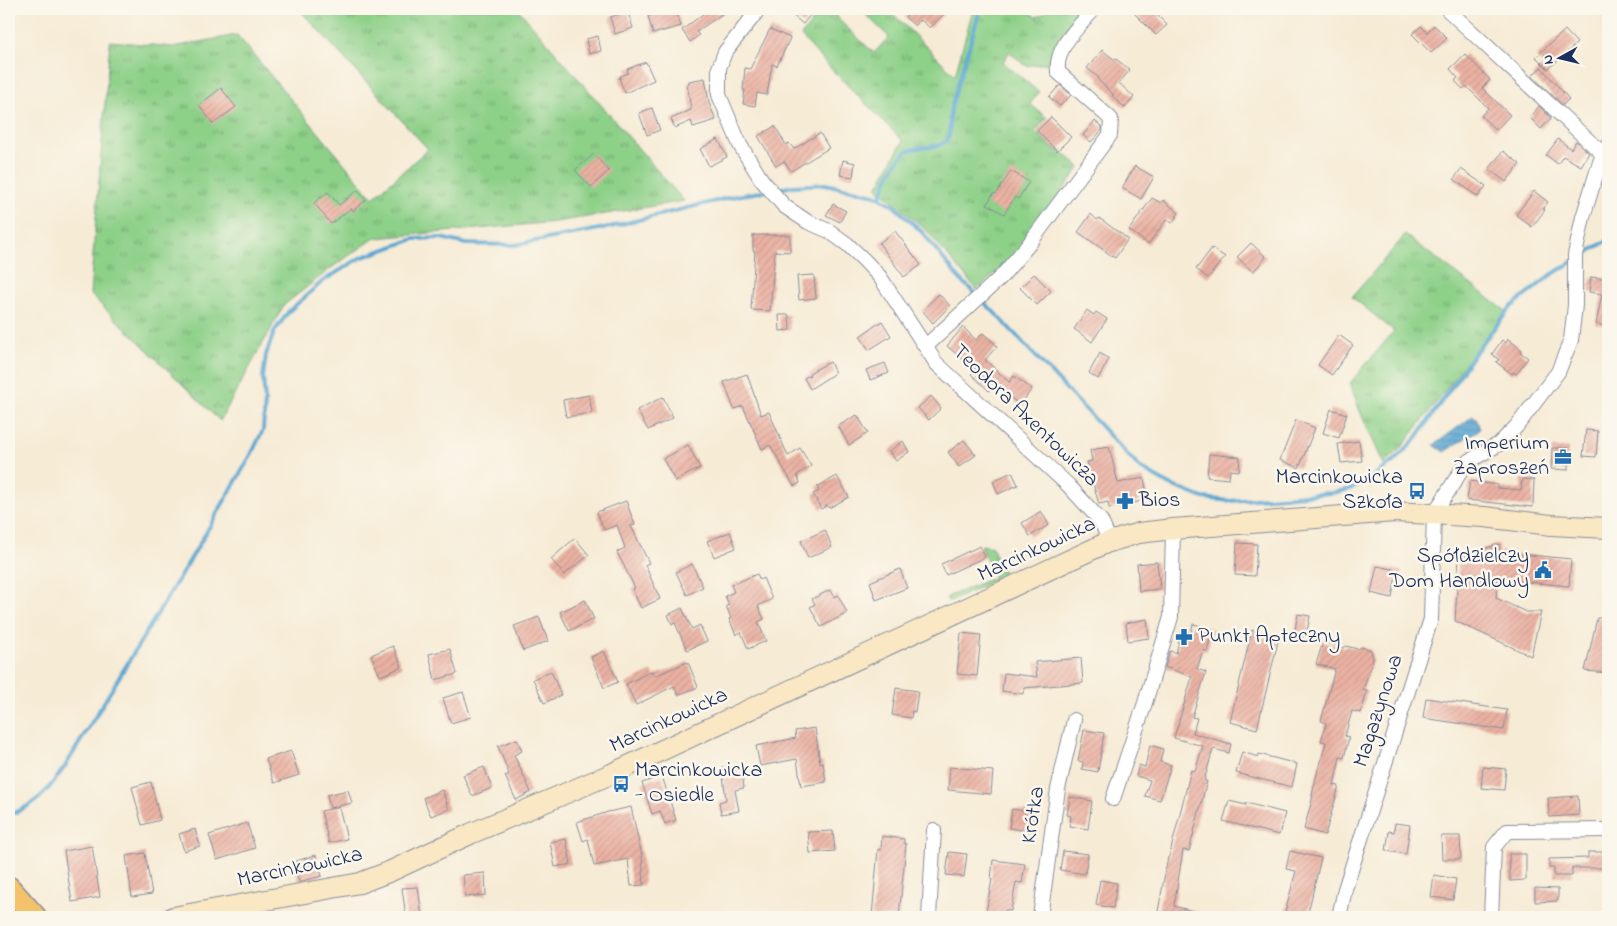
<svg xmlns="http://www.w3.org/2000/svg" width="1617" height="926" viewBox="0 0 1617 926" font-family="'Indie Flower',sans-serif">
	<defs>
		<pattern id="grass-tufts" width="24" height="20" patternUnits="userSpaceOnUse" patternTransform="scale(1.25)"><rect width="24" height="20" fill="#8dd088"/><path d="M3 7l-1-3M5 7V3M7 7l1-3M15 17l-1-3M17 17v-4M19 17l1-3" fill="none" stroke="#72a972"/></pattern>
		<pattern id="water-rules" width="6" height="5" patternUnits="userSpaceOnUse" patternTransform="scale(1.25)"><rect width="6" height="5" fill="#59a6d2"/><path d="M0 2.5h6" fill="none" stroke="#4988ae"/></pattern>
		<pattern id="building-hatch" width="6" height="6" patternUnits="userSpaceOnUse" patternTransform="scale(1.25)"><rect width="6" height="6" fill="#ebb2a3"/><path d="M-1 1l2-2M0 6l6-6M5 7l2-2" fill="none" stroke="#c9998f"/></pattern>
	</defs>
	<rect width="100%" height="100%" fill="#fbf7ec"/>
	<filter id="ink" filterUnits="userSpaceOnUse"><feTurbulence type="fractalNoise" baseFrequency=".02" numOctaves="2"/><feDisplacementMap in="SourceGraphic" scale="10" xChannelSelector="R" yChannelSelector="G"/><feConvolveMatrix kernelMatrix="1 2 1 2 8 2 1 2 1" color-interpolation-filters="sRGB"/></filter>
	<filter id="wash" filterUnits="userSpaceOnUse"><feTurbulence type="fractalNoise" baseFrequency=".0096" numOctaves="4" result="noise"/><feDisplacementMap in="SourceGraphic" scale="20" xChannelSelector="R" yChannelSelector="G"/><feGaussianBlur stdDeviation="1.12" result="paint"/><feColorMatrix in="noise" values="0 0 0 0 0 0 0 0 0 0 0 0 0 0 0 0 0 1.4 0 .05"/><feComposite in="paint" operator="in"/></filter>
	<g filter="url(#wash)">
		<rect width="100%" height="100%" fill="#f6ebd5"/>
		<path fill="url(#grass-tufts)" stroke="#548073" d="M299,9H518L684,201L556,222L375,238L334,266L284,305L220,421L90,294L110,41L173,47L237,35L373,198L428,149Z
			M822,9H832L841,22L874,53L889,37L860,9H888L955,75L973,9H1024L1036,17L1047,12L1049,9H1080L1087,13L1047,63L1026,66L1009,52L1003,62L1039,92L1030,104L1047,118L1035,131L1057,152L1060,150L1080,167L1018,253L977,290L925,229L877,188L903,141L834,72L801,36Z
			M1405,235L1506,311L1403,446L1384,465L1359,409L1350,383L1394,331L1352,297Z
			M983,545L992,547L1004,573L1002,577L956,599L949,601L947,600V597L994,577L981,546Z"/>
		<path fill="url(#water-rules)" stroke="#3a6a98" d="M1473,416L1477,420L1480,429L1444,452L1434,445Z"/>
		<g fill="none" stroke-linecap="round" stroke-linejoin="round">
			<path stroke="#59a6d2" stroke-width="4" d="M775,190L793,186L825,184L875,195L893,205L922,232L958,277L997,315L1139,467L1168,484L1203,498L1230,501L1332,493L1350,489L1372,477L1393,462L1415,440L1477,350L1511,307L1551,275L1572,262
				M880,198C886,182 893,163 906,152C916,144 943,151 948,138C951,131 949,117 951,108C960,75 971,42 980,9
				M1578,258L1608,240
				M9,815C39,804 48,790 66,765L193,555L250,457L263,430L265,401L263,377L266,355L274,332L289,311L323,281L360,258L414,239L441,238L466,244L515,245L610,227L736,196L766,191"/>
		</g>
		<g id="blocks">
			<path fill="url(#building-hatch)" d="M676,9L681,26L653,34L648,16Z
				M700,9H729L696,32L699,35L690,42L682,30L703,14Z
				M785,9H815L803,24Z
				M914,9H949L930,28L921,20L915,26L905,17Z
				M1130,9H1165L1158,16L1167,25L1156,35Z
				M628,12L633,28L615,34L610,17Z
				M1434,25L1447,38L1431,53L1412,34L1421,26L1427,32Z
				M770,29L790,38L777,66L772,64L767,95L757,93L755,106L743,104L745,90H743L745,68L750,69Z
				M1565,30L1577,43L1548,69L1536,57Z
				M598,36L601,51L589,54L586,39Z
				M1102,50L1115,60L1116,59L1130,70L1119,83L1134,97L1125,108L1112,96L1114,95L1098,80L1099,78L1087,68Z
				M1465,54L1490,80L1482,88L1510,115L1496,130L1481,116L1488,108L1466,86L1463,89L1455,81L1458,78L1450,69Z
				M646,62L654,80L625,93L619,78H621L620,76L628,73L627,69Z
				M1541,67L1569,99L1563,105L1532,76Z
				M705,78L709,103L716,120L693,127L691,121L675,128L671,119L691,110L687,84L689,83V81Z
				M1060,85L1071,95L1060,106L1049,97Z
				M221,88L236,107L213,124L199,105Z
				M1539,106L1551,118L1541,129L1530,118Z
				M652,108L660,130L647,135L639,113Z
				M1051,117L1071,137L1057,151L1037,131Z
				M1095,121L1102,127V130L1091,142L1083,135Z
				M775,126L786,145L789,143L794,149L820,133L829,148L791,171L784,161L776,166L758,136Z
				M718,139L727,157L709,166L700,149Z
				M1558,139L1571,149L1576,141L1589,153L1581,166L1563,156L1558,164L1546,155Z
				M1503,151L1520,164L1506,182L1489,169Z
				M594,154L609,171L591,187L575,170Z
				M843,160L855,163L853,177L840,175Z
				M1135,166L1154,177L1141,199L1122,188Z
				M1461,169L1486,186L1478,197L1454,179Z
				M1011,171L1029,182L1018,199L1015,197L1004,214L987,204L994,193L996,194Z
				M358,190L366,200L353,211L351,208L331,224L314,203L328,192L339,205Z
				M1534,191L1548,202L1543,209L1545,210L1532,227L1516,215Z
				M1152,198L1161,203L1163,200L1179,213L1172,223L1167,219L1148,244L1129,230Z
				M833,204L846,211L840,222L826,215Z
				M1091,214L1097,220L1099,218L1128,239L1115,258L1078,232Z
				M895,231L921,265L904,277L879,243Z
				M753,235H790V252L775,251L770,311L751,310L755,251H753Z
				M1251,243L1266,257L1253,272L1237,257Z
				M1212,248L1225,257L1208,278L1196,269Z
				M1034,274L1051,291L1037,305L1020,288Z
				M814,275L816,298L799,300L797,276Z
				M1591,277L1608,279V326L1596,324L1602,294L1589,292Z
				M939,294L950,306L933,323L922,310Z
				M1087,310L1094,315L1096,312L1107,319L1092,342L1074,329Z
				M779,315H789L790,330L780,331Z
				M882,321L891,336L869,350L860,336Z
				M963,327L976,340L983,333L997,346L985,360L1009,382L1014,376L1032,389L1020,405L995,385L989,391L971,374L975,370L947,346Z
				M1339,335L1353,345L1332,375L1318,365Z
				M1508,339L1522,350L1520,352L1528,358L1516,374L1513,372L1512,374L1496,362L1499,360L1492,354L1502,340L1506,343Z
				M1100,353L1109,359L1098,379L1089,373Z
				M830,362L835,373L810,389L804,378L810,375L809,373Z
				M885,363L889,373L870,380L866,370Z
				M747,374L761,415L769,412L788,456L800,448L811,466L797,475L800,483L794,486L770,445L762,449L743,406L734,409L724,382Z
				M589,395L592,413L566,417L563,400Z
				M931,396L941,408L929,420L918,408Z
				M663,397L673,418L648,430L637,410Z
				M1331,409L1347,414L1339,438L1323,433Z
				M857,415L868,433L849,445L838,426Z
				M1296,420L1315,428L1299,468L1280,460Z
				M1586,430L1598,431L1596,457L1583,456Z
				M964,440L976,455L959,467L948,452Z
				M903,441L909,452L896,461L889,451Z
				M1359,441L1362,461L1341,463L1338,444Z
				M688,445L700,468L675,481L663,459Z
				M1109,447L1118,483L1144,478L1148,499L1120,507L1109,508L1108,502L1099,504L1093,484L1089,485L1086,473L1090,472L1087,462L1092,461L1090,450Z
				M1552,448H1568V470L1551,469Z
				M1209,454L1240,457L1239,471L1230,470L1229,479L1207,477Z
				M1012,472L1018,485L998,494L993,481Z
				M837,476L849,497L829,508L827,505L821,509L813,494L819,491L817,487Z
				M1522,479L1534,480L1533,507L1467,500L1470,481L1498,485L1497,488L1521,490Z
				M626,501L635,525L631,526L649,563L645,565L660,599L641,608L632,589L635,588L617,552L625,548L617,525L604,530L597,512Z
				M1041,511L1049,525L1030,536L1022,523Z
				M825,530L832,547L808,558L801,541Z
				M730,532L736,548L714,557L707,541Z
				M575,538L589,555L564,575L551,559Z
				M1237,543L1257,544L1255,576L1235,575Z
				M1499,544V552L1571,559L1569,586L1497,579L1496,598L1526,612H1541L1531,656L1455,621L1459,556Z
				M980,546L985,557L946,575L941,564Z
				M1157,562L1160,589L1139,591L1137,564Z
				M692,564L703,587L687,595L676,572Z
				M1377,566L1402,571L1399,581L1395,580L1392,598L1371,593Z
				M900,569L907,588L876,600L870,582Z
				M757,574L760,580L763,578L772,599L758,606L764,619L758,622L766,641L748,649L741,632L736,635L729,619L731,618L726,606L729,605L725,596L734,592L731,585Z
				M830,590L834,597L838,595L847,613L821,627L810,607L815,604L812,599Z
				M585,600L594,619L569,631L560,612Z
				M682,608L692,629L700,625L707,641L687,650L675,623L672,624L668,615Z
				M1298,614L1310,616L1306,637L1294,635Z
				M539,617L548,641L523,651L514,626Z
				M1597,618H1608V673L1585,671Z
				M1147,619L1149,638L1128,641L1126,623Z
				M1193,624L1213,629L1207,651L1203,650L1197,669L1206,672L1192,717L1197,718L1193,733L1231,744L1229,753L1213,749L1204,781H1207L1189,851L1183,850L1174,906L1204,914V917H1157L1168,857H1169L1191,770L1195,771L1203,746L1174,738L1192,677L1165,667L1170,651L1176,653L1182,630L1191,633Z
				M1252,630L1279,637L1257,729L1230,722Z
				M961,633L981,635L977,676L957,674Z
				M1323,642L1344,648L1346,646L1358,649L1361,647L1371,650L1373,659L1363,690L1367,691L1361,713L1352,711L1345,736L1349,737L1344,758L1340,757L1334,785L1339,786L1325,835L1304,829L1313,796L1312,795L1319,765H1320L1326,742L1321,741L1326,723L1321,721L1335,669L1316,664Z
				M393,646L402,667L380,676L371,655Z
				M450,649L457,674L435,680L429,654Z
				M604,651L618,682L604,688L591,657Z
				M1081,658L1083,683L1024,688L1023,694L1002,691L1004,673L1037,677L1035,662Z
				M688,662L698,687L678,695L674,686L636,705L626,684L652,671L654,676Z
				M551,671L561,695L544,703L533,679Z
				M896,688L918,691L915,712L912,711L911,718L892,715Z
				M463,692L471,717L451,723L443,698Z
				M1426,698L1507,710L1504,730L1423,718Z
				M815,728L820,763L823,762L826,782L801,786L797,759L760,766L756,746L796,738L795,731Z
				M1084,730L1104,733L1098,772L1082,769L1083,762L1078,761Z
				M517,739L522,751L514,755L531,792L516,800L505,776L509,774L498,746Z
				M1150,745L1163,749L1160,762L1171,765L1160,800L1145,796L1150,780L1136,776L1139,765L1145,767Z
				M291,751L299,775L274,783L266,759Z
				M1242,752L1258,757L1259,754L1297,764L1292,787L1236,773Z
				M741,765L744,788L735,790L739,811L721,814L719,802L726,800L722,768Z
				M484,767L492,788L472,796L463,775Z
				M950,767L993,771L991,794L948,790Z
				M1483,767L1506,769L1504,790L1481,788Z
				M662,776L676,820L665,824L660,811L652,814L642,783Z
				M151,782L160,820L142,825L132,787Z
				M348,790L352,803L330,808L327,795Z
				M442,790L449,809L431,816L423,798Z
				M1578,796L1579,815L1549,817L1548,798Z
				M1070,797L1092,801L1088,829L1070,826L1071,816L1067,815Z
				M1229,801L1246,805V803L1285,813L1279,835L1223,821Z
				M339,807L347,839L329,843L321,811Z
				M631,807L642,856L644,885L631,886L628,859L594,866L588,839L583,841L577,822L608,812Z
				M1012,809L1036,813L1033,832L1009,828Z
				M247,823L255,848L217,860L209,835Z
				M1395,823L1410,825L1406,854L1386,851L1389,831L1394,832Z
				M195,829L200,846L184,851L179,834Z
				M833,831L835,851L810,853L808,832Z
				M882,836L904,839V843L906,844L899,917H872L878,849L881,850Z
				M1441,836H1460L1461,859H1442Z
				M566,839L571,864L555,867L550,842Z
				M92,846L100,897L72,902L64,851Z
				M1063,851L1088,854L1085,874L1060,870Z
				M1290,851L1321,858L1307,917L1285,912L1296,871L1286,869Z
				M949,852L967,854L964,877L946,875Z
				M1588,852H1607V868H1572V876H1554V868H1549V859L1588,858Z
				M145,853L152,894L132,897L126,856Z
				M1509,854H1526V880L1510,881Z
				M316,855L322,876L299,882L293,862Z
				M993,860L1025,864L1022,883L1016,882L1011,911L1005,910L1004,916L986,912L992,879H991Z
				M485,873L486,895L465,897L463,875Z
				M1434,875L1456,879L1453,900L1431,897Z
				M1100,880L1117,883L1113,908L1096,905Z
				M418,887L422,917H406L402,888Z
				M1535,888L1558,889V901L1535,902Z"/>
		</g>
	</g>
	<g filter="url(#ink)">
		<use href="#blocks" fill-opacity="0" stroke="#888d9a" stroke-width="1"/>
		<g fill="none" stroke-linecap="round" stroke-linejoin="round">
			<g stroke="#888d9a" stroke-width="16">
				<path id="street" d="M759,9L725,52L719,68V95L740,145L761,179L784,206L808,222L829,231L847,244L864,260L880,277L936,363L1068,485L1101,521L1110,542
					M1447,9L1604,155
					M926,346L1001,277L1029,244L1110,135L1111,119L1058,72C1055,46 1079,27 1094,9
					M1113,799L1144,706L1171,617L1173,529
					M929,917L934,830
					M1040,917L1058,789L1074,720
					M1339,917L1345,889L1431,619L1434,514L1466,463L1499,444L1516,427L1558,372L1571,340L1575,305V255L1583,217L1600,162L1608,146
					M1491,917L1494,847L1507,831L1608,830"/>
			</g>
			<g stroke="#888d9a" stroke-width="22">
				<path id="secondary" d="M173,917L360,883L391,871L470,834L611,774L1106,543L1139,533L1173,529L1395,512L1484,517L1551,525L1608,528"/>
			</g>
			<g stroke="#888d9a" stroke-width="25">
				<path id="primary" d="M9,888L35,917"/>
			</g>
			<use href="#street" stroke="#fff" stroke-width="14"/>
			<use href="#secondary" stroke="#fae7c3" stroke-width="20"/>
			<use href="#primary" stroke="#f3c26a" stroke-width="22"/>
		</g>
	</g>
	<defs>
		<g id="office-bare" transform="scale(1.35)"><path d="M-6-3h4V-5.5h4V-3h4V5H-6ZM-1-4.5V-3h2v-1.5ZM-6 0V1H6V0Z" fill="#1f6fb2" stroke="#fbf7ec" stroke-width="2.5" paint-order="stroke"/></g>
		<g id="bus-bare" transform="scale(1.35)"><path d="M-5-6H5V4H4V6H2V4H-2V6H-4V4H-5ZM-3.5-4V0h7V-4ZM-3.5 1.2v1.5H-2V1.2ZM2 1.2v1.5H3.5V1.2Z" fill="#1f6fb2" stroke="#fbf7ec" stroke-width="2.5" paint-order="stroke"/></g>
		<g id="pharmacy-bare" transform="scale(1.35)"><path d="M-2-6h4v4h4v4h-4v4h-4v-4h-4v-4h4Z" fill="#1f6fb2" stroke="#fbf7ec" stroke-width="2.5" paint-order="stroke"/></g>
		<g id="civic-bare" transform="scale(1.35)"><path d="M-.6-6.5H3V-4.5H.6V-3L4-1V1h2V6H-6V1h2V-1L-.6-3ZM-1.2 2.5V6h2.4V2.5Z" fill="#1f6fb2" stroke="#fbf7ec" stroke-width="2.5" paint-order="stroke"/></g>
	</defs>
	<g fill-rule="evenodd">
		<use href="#office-bare" x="1563" y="457"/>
		<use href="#bus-bare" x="1417" y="491"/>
		<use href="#pharmacy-bare" x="1125" y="501"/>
		<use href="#civic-bare" x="1543" y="570"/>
		<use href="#pharmacy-bare" x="1184" y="637"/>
		<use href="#bus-bare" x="621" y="784"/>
	</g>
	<g text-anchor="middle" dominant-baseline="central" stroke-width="5" stroke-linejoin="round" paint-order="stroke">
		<g font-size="22" fill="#1b2f5e" stroke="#fbf7ec">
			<text transform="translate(1025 416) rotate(44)">Teodora Axentowicza</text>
			<text transform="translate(1037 550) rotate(-25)">Marcinkowicka</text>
			<text transform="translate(1379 711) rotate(-72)">Magazynowa</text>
			<text transform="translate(669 721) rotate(-25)">Marcinkowicka</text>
			<text transform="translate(1034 815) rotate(-81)">Krótka</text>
			<text transform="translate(300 868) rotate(-12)">Marcinkowicka</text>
		</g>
		<g font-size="22" fill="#1b2f5e" stroke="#fbf7ec" text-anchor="end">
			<text x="1549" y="444">Imperium<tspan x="1549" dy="25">Zaproszeń</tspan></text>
			<text x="1403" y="478">Marcinkowicka<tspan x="1403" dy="25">Szkoła</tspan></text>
			<text x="1139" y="501" text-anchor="start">Bios</text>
			<text x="1529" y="557">Spółdzielczy<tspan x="1529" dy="25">Dom Handlowy</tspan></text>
			<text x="1198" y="637" text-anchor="start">Punkt Apteczny</text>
			<text x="635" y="771" text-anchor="start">Marcinkowicka<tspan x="635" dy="25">- Osiedle</tspan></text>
		</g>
	</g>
	<rect width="1617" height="926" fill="none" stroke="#fbf7ec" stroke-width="30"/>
	<g transform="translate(1560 58) rotate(262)" stroke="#fbf7ec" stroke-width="4" paint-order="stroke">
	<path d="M0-4L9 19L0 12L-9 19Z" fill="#1b2f5e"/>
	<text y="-8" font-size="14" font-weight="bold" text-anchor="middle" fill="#1b2f5e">N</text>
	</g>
</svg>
